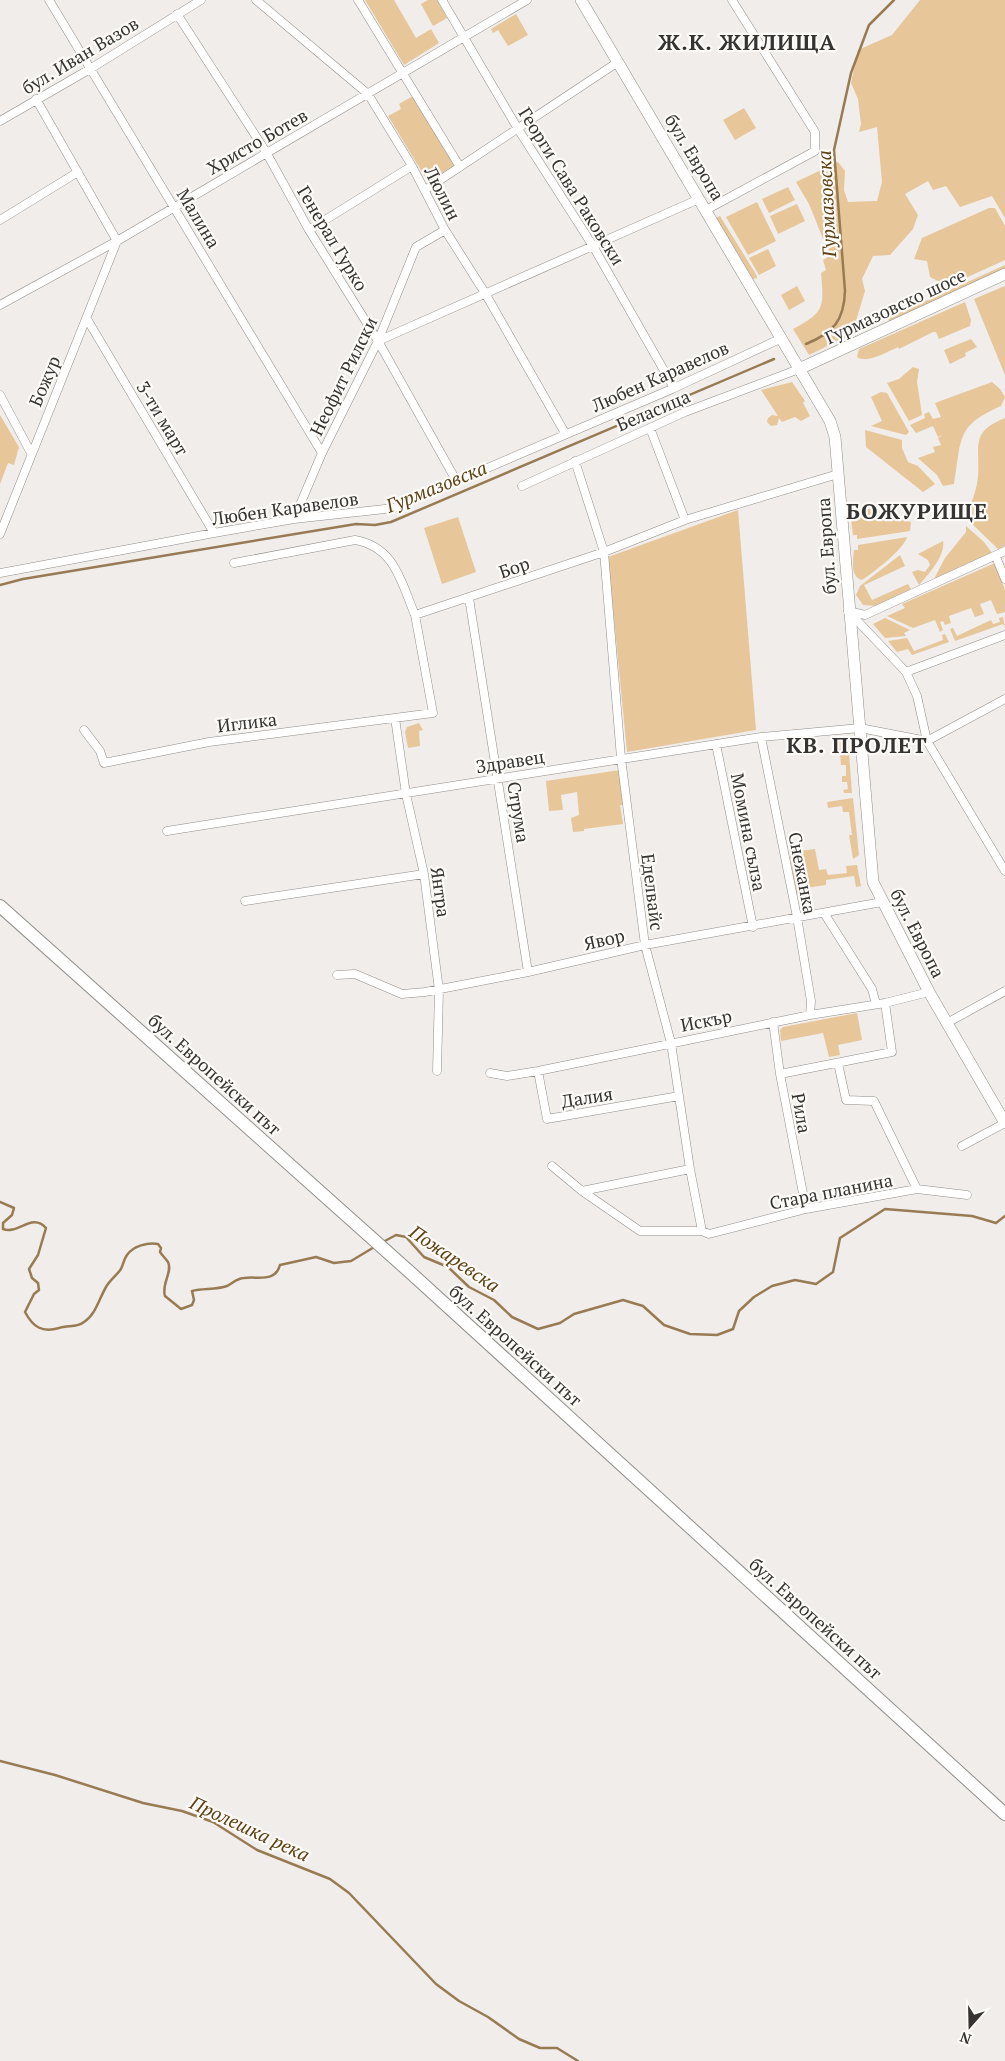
<svg xmlns="http://www.w3.org/2000/svg" width="1005" height="2061" viewBox="0 0 1005 2061" font-family="'PT Serif',serif">
	<rect width="100%" height="100%" fill="#f0edea"/>
	<path fill="#e7c69a" d="M365,0H394L416,38L431,29L439,43L404,65Z
		M428,0H437L447,18L433,26L421,4Z
		M920,0H1005V218L992,196L960,207L946,186L933,190L928,181L905,194L918,215L913,229L890,255L873,256L862,279L865,291L852,334L809,355L793,329C825,312 824,307 821,273L826,270L823,260L830,256L809,204L796,182L838,162L845,171L844,190L848,202L877,201L882,182L877,127L859,132L861,124L858,99L851,83L858,50L892,35Z
		M516,14L528,35L508,46L498,30L493,33L491,29Z
		M413,96L455,165L428,182L388,116L401,109L399,104Z
		M744,108L756,128L735,140L723,120Z
		M788,187L795,200L769,213L762,199Z
		M757,202L776,241L748,255L726,217Z
		M797,204L805,221L778,234L770,216Z
		M989,208H995L1005,226V260L948,286L930,277L927,261L914,259L922,238Z
		M720,216L757,276V278L753,279L716,218Z
		M768,249L776,266L759,275L749,258Z
		M1005,265V270L889,324L888,318Z
		M797,286L805,301L789,310L781,295Z
		M1005,286V375L974,299Z
		M965,302L971,320L970,326L939,339L936,332H933L899,349L898,347C887,352 867,364 857,357L859,349Z
		M971,339L977,347L965,353L966,356L950,364L944,350Z
		M913,367L919,369L917,382L922,415L909,421L887,383L899,379Z
		M792,382L805,401L803,403L810,416L801,421L795,417L782,422L779,418L777,425L771,426L767,422L768,418L772,415L778,416L761,390Z
		M992,382L1000,389L1005,397L1001,406C955,426 962,439 954,484L943,486L937,475L918,458L935,452L933,447L941,445L938,438L943,435L938,437L933,426L916,433L910,425L925,418L924,414L929,412L933,419L941,417L935,403Z
		M881,392L887,393L909,432L906,435L871,426L882,421L871,397Z
		M0,415L19,447L14,465L8,463L0,484Z
		M1005,418V546L998,549L965,517C971,505 977,490 978,476C980,445 970,432 1005,418Z
		M865,430L902,440V448L908,462L918,466L935,484L923,492L866,447Z
		M849,503L911,522L910,531L857,539V535H853Z
		M738,510L756,730L627,752L608,557Z
		M458,517L476,572L442,584L424,528Z
		M966,526L984,542L992,553L933,581L945,558L966,532Z
		M907,537C904,549 873,573 862,580C850,577 853,561 854,550H858V545Z
		M943,541C946,555 928,575 919,585L912,572L918,570L925,572L930,565L928,560L918,554Z
		M900,555L905,566L864,585L872,600L908,584L911,589L877,606L863,605L856,595L860,586Z
		M995,563L1005,590V612L997,614L991,600L980,604L984,614L975,617L971,608L949,616L951,623L945,625L943,621L940,622L943,630L940,632L935,620L913,628L887,616L905,608L902,604Z
		M1003,617L1005,628L1003,624L955,641L950,629L953,628L957,636L991,620L993,624L1000,622L999,618Z
		M885,618L910,630L904,633L906,636L885,638L873,624Z
		M945,634L949,642L912,655L908,649L897,652L888,641L907,638L914,651L943,640L942,635Z
		M419,723L423,730L419,731L420,746L408,748L405,732L407,727Z
		M845,738L848,740L852,793H844L843,790L848,789L847,782H842V776H846V765H841L840,752H834L832,740Z
		M620,770L624,805H620L623,824L584,829V831L573,832L571,818L579,815L577,792L561,795L563,810L549,811L546,781Z
		M853,798L859,855L853,859L849,835H852L849,812H843L842,806L828,808L827,802Z
		M789,848H791L792,852L815,849L819,870L826,869L828,875L847,873L846,866L857,865L861,886L856,887L854,876L826,880V885L799,889L800,894H796Z
		M857,1013L862,1040L838,1045L840,1055L829,1057L823,1033L781,1041L780,1030L783,1027Z"/>
	<g fill="none" stroke-linecap="round" stroke-linejoin="round">
		<path stroke="#987b53" stroke-width="2.5" d="M806,344C833,333 844,321 845,291L834,150L851,73L869,25L894,0
			M0,585L23,579L356,524L375,525L391,522L774,359
			M0,1202L14,1208L12,1215L3,1223V1229C18,1235 32,1212 46,1228L38,1255L29,1269L32,1278L38,1283L39,1290L34,1294L25,1312C33,1327 42,1333 59,1328C68,1325 77,1328 84,1322C96,1314 99,1299 106,1287C110,1280 117,1275 121,1269C123,1265 124,1259 127,1255C133,1246 148,1242 158,1244L161,1248L160,1252C162,1255 166,1259 168,1262C173,1272 161,1284 165,1296L181,1309L192,1305L194,1300L192,1291C203,1288 216,1290 227,1286C232,1284 237,1278 244,1278C258,1276 275,1283 280,1265L316,1257L334,1263L351,1261L376,1246
			M383,1242L396,1235L406,1237L424,1257L448,1267L469,1287L494,1300L512,1317L538,1329L560,1323L574,1314L623,1300L643,1306L664,1325L690,1334L717,1335L733,1329L739,1311L754,1297L772,1286L795,1280L816,1284L833,1272L840,1238L885,1209L972,1216L996,1223L1005,1216
			M0,1761L55,1775L143,1803L182,1811L213,1822L257,1850L330,1879L349,1893L436,1984L459,2001L488,2017L519,2039L540,2048H557L578,2061"/>
		<g stroke="#908e8b" stroke-width="9">
			<path id="street" d="M49,0L322,453
				M256,0L368,94L412,166L445,230L485,293L565,433
				M358,0L460,167
				M442,0L518,129L593,246L674,388
				M177,14L266,152L309,230L378,341L457,482
				M0,121L90,69L201,0
				M425,190L618,62
				M706,210L815,151V132L732,0
				M0,220L78,172
				M309,230L412,166
				M0,305L117,241L527,0
				M87,319L214,533
				M378,341L699,199
				M0,395L31,453
				M650,428L685,520
				M575,461L604,552L621,758L645,945L671,1043L690,1169L702,1231
				M522,486L685,412L799,369
				M294,519L322,453L378,341L416,247L445,230
				M0,534L117,241L36,99
				M996,557L1005,579
				M234,563L355,540C395,547 401,582 415,615L604,552L685,520L838,474
				M0,573L214,533L294,519L394,508L672,389L782,338
				M469,598L528,972
				M848,611L865,615L1005,551
				M849,612L906,672L917,696L927,741L1005,871
				M906,672L1005,635
				M395,718L406,794L424,874L439,990L437,1071
				M84,730L100,751L104,763L209,742L433,713L415,615
				M761,737L797,917L811,1001L810,1015
				M716,744L753,927
				M167,831L761,737L860,728L927,741L1005,699
				M245,901L424,874
				M824,913L872,989L876,1004
				M337,975L355,974L402,994L425,992L528,972L645,945L882,902
				M773,1022L780,1074L806,1209
				M947,1023L1005,991
				M838,1063L846,1100L874,1101L917,1189
				M538,1071L547,1119L679,1096
				M490,1073L507,1076L538,1071L810,1015L885,1003L929,992
				M780,1074L892,1052L885,1003
				M962,1146L1005,1123
				M552,1166L582,1191L640,1231H702
				M582,1191L690,1169
				M702,1231L709,1234L806,1209L917,1189L967,1195"/>
		</g>
		<g stroke="#908e8b" stroke-width="12">
			<path id="secondary" d="M581,0L830,421L835,437L873,882L929,992L1005,1123
				M799,369L1005,274"/>
		</g>
		<g stroke="#908e8b" stroke-width="14">
			<path id="primary" d="M0,906L412,1274L1005,1814"/>
		</g>
		<use href="#street" stroke="#fff" stroke-width="8"/>
		<use href="#secondary" stroke="#fff" stroke-width="11"/>
		<use href="#primary" stroke="#fff" stroke-width="12"/>
	</g>
	<g text-anchor="middle" dominant-baseline="central" stroke-width="4.5" stroke-linejoin="round" paint-order="stroke">
		<g font-size="18" fill="#353433" stroke="#fdfbf8">
			<text transform="translate(80 55) rotate(-31)">бул. Иван Вазов</text>
			<text transform="translate(257 141) rotate(-30)">Христо Ботев</text>
			<text transform="translate(695 157) rotate(59)">бул. Европа</text>
			<text transform="translate(572 186) rotate(58)">Георги Сава Раковски</text>
			<text transform="translate(443 193) rotate(63)">Люлин</text>
			<text transform="translate(199 218) rotate(59)">Малина</text>
			<text transform="translate(333 238) rotate(59)">Генерал Гурко</text>
			<text transform="translate(895 306) rotate(-25)">Гурмазовско шосе</text>
			<text transform="translate(343 376) rotate(-64)">Неофит Рилски</text>
			<text transform="translate(660 376) rotate(-24)">Любен Каравелов</text>
			<text transform="translate(44 381) rotate(-67)">Божур</text>
			<text transform="translate(653 410) rotate(-23)">Беласица</text>
			<text transform="translate(163 418) rotate(59)">3-ти март</text>
			<text transform="translate(285 508) rotate(-8)">Любен Каравелов</text>
			<text transform="translate(826 546) rotate(-94)">бул. Европа</text>
			<text transform="translate(514 567) rotate(-19)">Бор</text>
			<text transform="translate(247 722) rotate(-7)">Иглика</text>
			<text transform="translate(510 761) rotate(-9)">Здравец</text>
			<text transform="translate(519 812) rotate(81)">Струма</text>
			<text transform="translate(749 832) rotate(79)">Момина сълза</text>
			<text transform="translate(803 873) rotate(79)">Снежанка</text>
			<text transform="translate(441 892) rotate(82)">Янтра</text>
			<text transform="translate(653 892) rotate(83)">Еделвайс</text>
			<text transform="translate(918 933) rotate(63)">бул. Европа</text>
			<text transform="translate(604 939) rotate(-13)">Явор</text>
			<text transform="translate(706 1020) rotate(-11)">Искър</text>
			<text transform="translate(215 1074) rotate(42)">бул. Европейски път</text>
			<text transform="translate(587 1097) rotate(-9)">Далия</text>
			<text transform="translate(802 1113) rotate(80)">Рила</text>
			<text transform="translate(831 1191) rotate(-11)">Стара планина</text>
			<text transform="translate(516 1345) rotate(42)">бул. Европейски път</text>
			<text transform="translate(816 1618) rotate(42)">бул. Европейски път</text>
		</g>
		<g font-size="19" font-style="italic" fill="#5e4114" stroke="#fdfbf8">
			<text transform="translate(826 204) rotate(-93)">Гурмазовска</text>
			<text transform="translate(436 486) rotate(-22)">Гурмазовска</text>
			<text transform="translate(455 1258) rotate(34)">Пожаревска</text>
			<text transform="translate(250 1828) rotate(25)">Пролешка река</text>
		</g>
		<g font-size="22" font-weight="bold" letter-spacing="1" fill="#353433" stroke="#fdfbf8">
			<text x="747" y="41">Ж.К. ЖИЛИЩА</text>
			<text x="917" y="510">БОЖУРИЩЕ</text>
			<text x="857" y="744">КВ. ПРОЛЕТ</text>
		</g>
	</g>
	<g transform="translate(970 2026) rotate(200)" stroke="#fdfbf8" stroke-width="4" paint-order="stroke">
	<path d="M0-4L9 19L0 12L-9 19Z" fill="#353433"/>
	<text y="-8" font-size="14" font-weight="bold" text-anchor="middle" fill="#353433">N</text>
	</g>
</svg>
